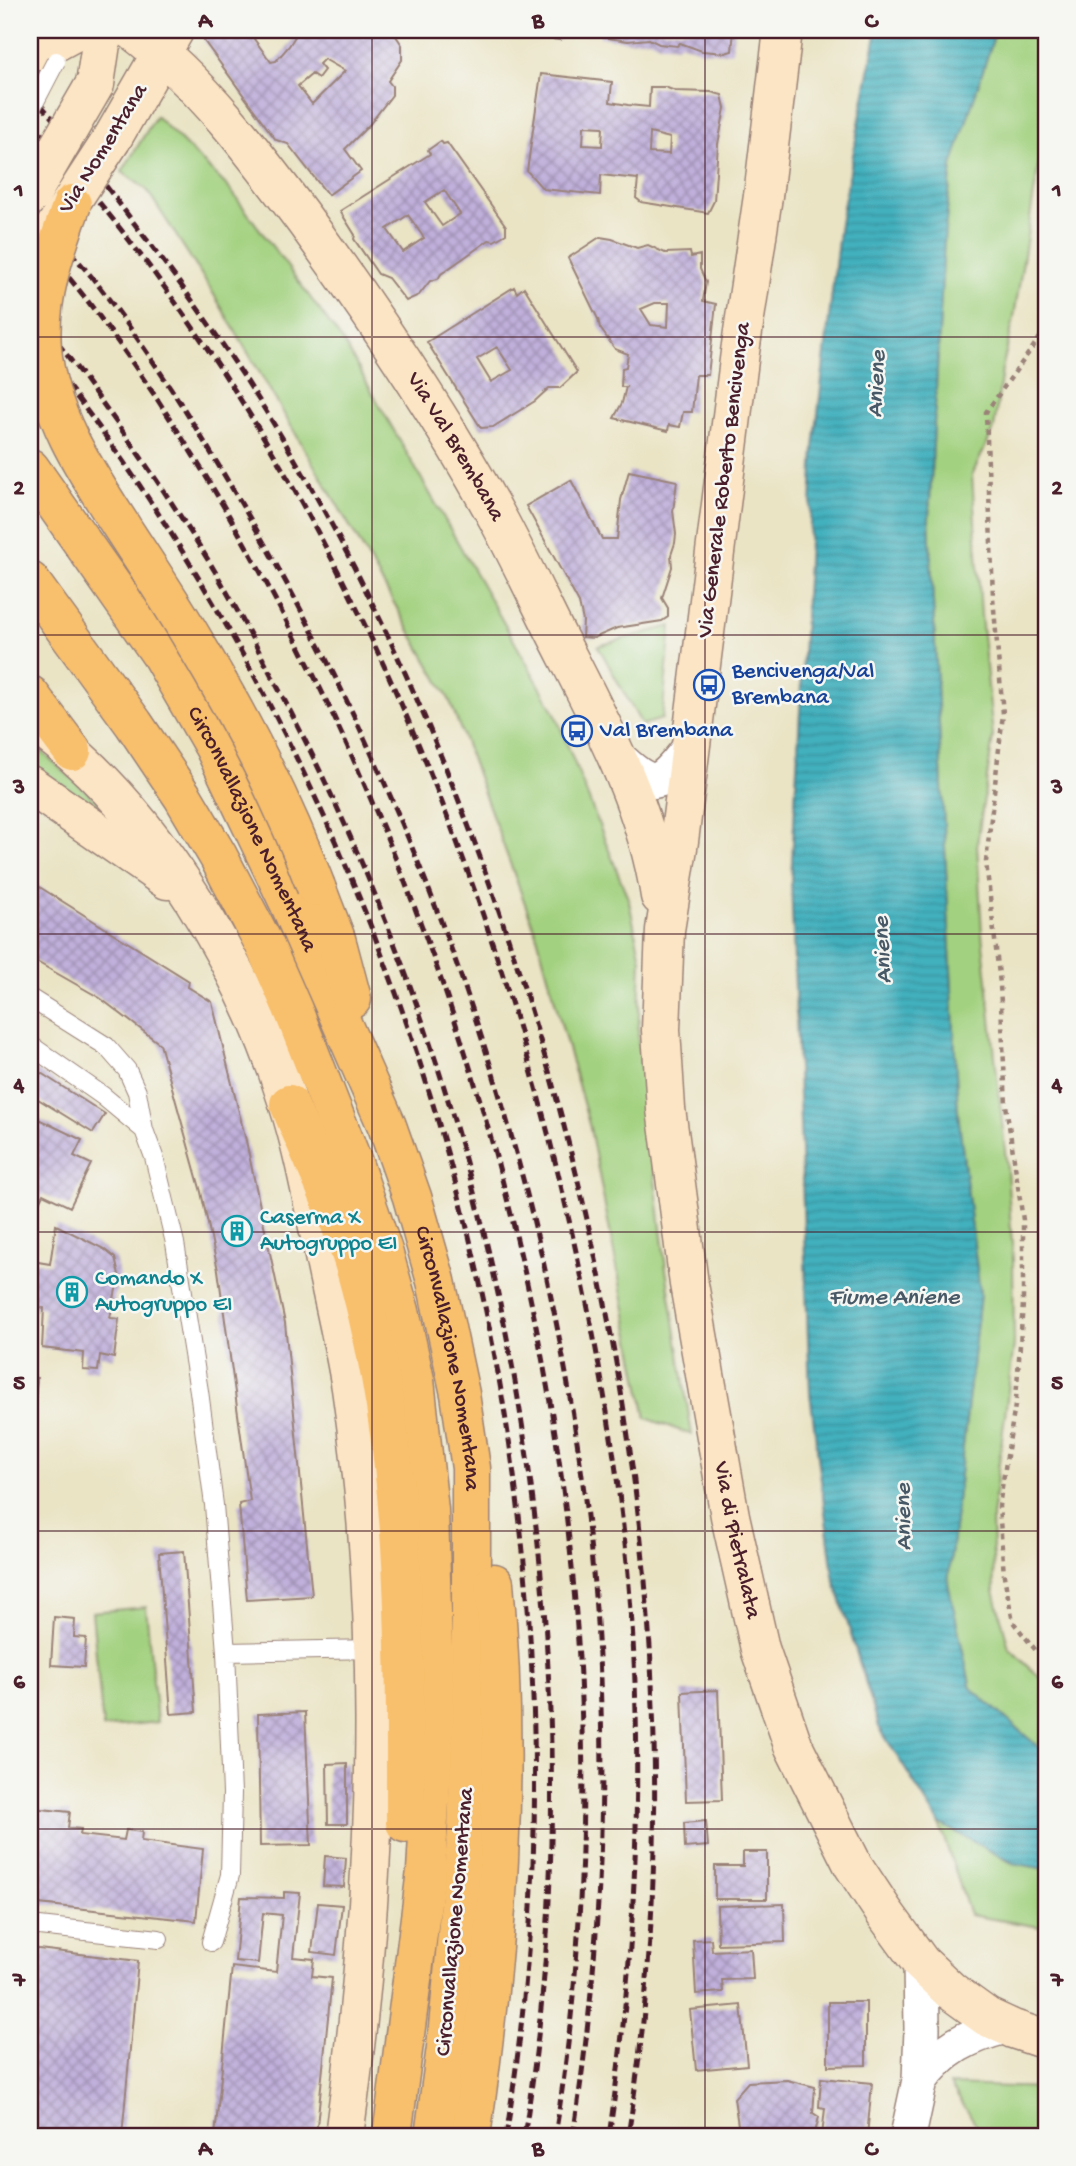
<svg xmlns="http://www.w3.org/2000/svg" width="1076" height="2166" viewBox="0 0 1076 2166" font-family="'Gochi Hand',sans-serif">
	<defs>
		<pattern id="water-rules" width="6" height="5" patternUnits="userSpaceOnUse" patternTransform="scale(1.75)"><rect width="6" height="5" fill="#42b1be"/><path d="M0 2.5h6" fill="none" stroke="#398f9b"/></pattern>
		<pattern id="building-cross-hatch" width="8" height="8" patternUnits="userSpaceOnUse" patternTransform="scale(1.75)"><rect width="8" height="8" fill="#c0b0db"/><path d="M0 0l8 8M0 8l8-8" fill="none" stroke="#9e8fb2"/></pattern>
	</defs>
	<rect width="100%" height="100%" fill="#f6f6f2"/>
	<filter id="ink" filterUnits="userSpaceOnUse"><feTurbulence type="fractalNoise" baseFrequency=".0143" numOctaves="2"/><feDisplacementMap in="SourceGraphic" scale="14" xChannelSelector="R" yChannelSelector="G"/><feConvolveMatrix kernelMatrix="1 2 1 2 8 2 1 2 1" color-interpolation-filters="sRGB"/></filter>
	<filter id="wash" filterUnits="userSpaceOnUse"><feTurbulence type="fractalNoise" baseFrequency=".00686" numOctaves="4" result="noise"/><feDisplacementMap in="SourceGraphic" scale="28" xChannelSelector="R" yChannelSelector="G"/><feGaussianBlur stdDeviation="1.57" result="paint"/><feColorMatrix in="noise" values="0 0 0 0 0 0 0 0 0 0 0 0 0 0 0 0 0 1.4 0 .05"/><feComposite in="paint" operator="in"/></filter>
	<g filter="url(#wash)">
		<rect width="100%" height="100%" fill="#eae4c5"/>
		<path fill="#a2d17f" stroke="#767855" stroke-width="2" d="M996,30H1046V131L1042,144L1013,323L1002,369L994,429L972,475L981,615L993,737L977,844L982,934L1007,1169L1013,1260L1014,1344L992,1517L994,1591L1009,1648L1046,1683V1751H1043L971,1688L948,1583L980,1294L958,1113L929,519L944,240L952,166Z
			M156,116L229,188L344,343L554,711L629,901L641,960L638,1040L666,1270L692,1435L646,1418L590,1128L537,936L450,701L358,540L210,288L147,190L122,172Z
			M671,626L662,719L642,725L598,646Z
			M30,741L100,804L95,809L30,762Z
			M146,1607L157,1722L103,1728L92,1612Z
			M939,1823L1012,1863L1046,1869V1928L970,1915Z
			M950,2085L1046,2088V2136H984Z"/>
		<path fill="url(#water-rules)" stroke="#466874" stroke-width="2" d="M877,30H996L952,166L944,240L929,519L958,1113L980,1294L948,1583L971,1688L1043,1751H1046V1869L1013,1863L939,1823L879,1727L833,1575L810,1393L791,880L814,448L840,223Z"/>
		<g id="blocks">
			<path fill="url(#building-cross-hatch)" fill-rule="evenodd" d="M206,30H260L254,39L271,62L276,61L289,46L299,30H388L396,36L402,45V60L388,81L392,86V95L369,125L345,149L361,171L328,195L288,144L276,140L204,41ZM324,59L345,71L312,104L298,86L312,74L318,78L324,70L319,64Z
				M493,30H560L563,33L560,40L493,32Z
				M600,30H734L732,51L725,53L702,51L680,43L677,46L659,44L649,39L628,41L600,37Z
				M541,74L612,82L610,102L628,105L649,107L650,87H665L675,91L711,92L722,95L725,108L718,144L714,201L708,213L641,202L636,198L638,179L601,175L600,195L543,189L527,171ZM584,126L603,127L602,146L583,145ZM650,133L670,138L669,154L649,153Z
				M441,141L443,144L447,143L506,226V234L494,241L489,240L441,274L438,279L430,281L419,295L406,301L388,278L378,274L354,239L355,235L340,211L430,154L428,150ZM444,190L460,214L442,226L425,202ZM408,215L424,238L403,252L387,229Z
				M600,237L612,239L637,248L648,245L665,253L690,252L691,257L700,255V269L706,282L703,301L716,304L708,375H696L692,412H683L680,427L669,425L668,431L614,418L622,403L626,387H621L622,368L626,367L628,354L615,349L600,328L598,319L568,258ZM655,303H669L668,327L651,325L641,309Z
				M514,287L517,293L524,287L577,372L560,388H549L535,401L493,427L481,428L427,342ZM497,347L512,370L491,382L477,359Z
				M629,471L677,481L673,511L676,534L675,543L671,555L672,567L662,598L668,608V617L662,621L617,628L594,638L582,637L583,621L579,603L526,506L571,480L602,539H617L621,500Z
				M30,881L189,981L188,987L212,1002L246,1141L285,1323L312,1596L247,1600L239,1504L250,1501L218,1270L201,1192L160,1044L100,998L30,958Z
				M30,1066L105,1114L93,1133L30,1094Z
				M30,1115L82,1140L74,1156L91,1164L70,1207L43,1194L35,1211L30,1208Z
				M56,1225L104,1249L115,1258L119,1275L110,1318L119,1319L114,1358L100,1355L98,1371L83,1370L84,1353L42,1348L44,1308L30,1306V1278L32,1261L50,1264Z
				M30,1378H37L34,1411H30Z
				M184,1551L196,1712L171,1714L159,1553Z
				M54,1617L75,1619L74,1637L86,1638L84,1667L51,1665Z
				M718,1690L722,1800L686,1801L682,1692Z
				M305,1712L311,1845L260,1846L258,1714Z
				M347,1763V1824H328L327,1764Z
				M31,1808L70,1812L68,1828L81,1829L80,1835L124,1840L126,1830L142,1832L141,1841L203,1849L196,1921L30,1903Z
				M706,1821L708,1846L685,1848L684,1823Z
				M743,1852H767V1899H715V1866H743Z
				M325,1856L346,1858L344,1887L323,1886Z
				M284,1892L300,1893L293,1957L314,1959L312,1976L332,1978L316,2136H215L232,1967L276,1972L282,1915L263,1913L258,1963L235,1961L241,1897L284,1898Z
				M318,1903L342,1905L336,1955L312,1952Z
				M784,1904L785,1942L718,1944L717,1906Z
				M711,1939L712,1951L751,1949L753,1979L722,1980L723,1992L696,1994L693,1940Z
				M30,1948L138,1961L122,2136H30Z
				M828,2002H866V2065L828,2066Z
				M741,2005L747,2065L696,2070L690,2010Z
				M821,2078L872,2083L867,2136H822L825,2108L819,2107Z
				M787,2080L815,2087L813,2113L819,2117L815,2133L807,2132L806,2136H747L739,2132L734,2098L748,2082Z"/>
		</g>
	</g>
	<g filter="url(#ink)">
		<use href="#blocks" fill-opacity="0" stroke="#9a8278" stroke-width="2"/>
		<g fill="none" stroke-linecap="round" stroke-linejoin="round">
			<g stroke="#9a8278" stroke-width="20">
				<path id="lane" d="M30,998L106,1046L127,1070L137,1092L144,1130L154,1157L175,1243L199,1391L214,1505L226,1652
					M30,1045L103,1096L144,1130
					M30,1925L159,1939
					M211,1942L230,1875L232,1793L226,1652L374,1649"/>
			</g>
			<g stroke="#9a8278" stroke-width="38">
				<path id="street" d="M615,755C653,791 658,789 690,748
					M920,2080C943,2048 968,2036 1005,2026
					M908,2136L920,2080L922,2029L921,1963"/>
			</g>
			<g stroke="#9a8278" stroke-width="41">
				<g id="secondary">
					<path id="s1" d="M132,30C202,83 253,151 305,221C375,317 441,415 498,519C518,556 536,594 555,632C598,717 646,802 660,896"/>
					<path id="s2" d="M783,30L763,196L740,352L679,841L665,930L661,1030L666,1109L673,1161L689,1284L730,1516L760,1649L793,1745L853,1865L884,1912L921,1963L951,1991L987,2017L1013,2029L1046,2040"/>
					<path d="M39,51L78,30"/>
					<path d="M95,84L103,30"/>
					<path d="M112,139L174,31"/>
					<path d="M45,731C156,814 247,971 288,1103C304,1152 313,1205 324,1256C333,1300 344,1344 351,1388C388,1639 378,1887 344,2136"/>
					<path d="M30,785L167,880"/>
				</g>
			</g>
			<g stroke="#9a8278" stroke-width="41">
				<g id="highway">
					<path id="s3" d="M30,468L161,655L214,747L290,905L387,1126L412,1197L436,1281L460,1394L471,1468V1701L467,1831L446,2047L434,2136"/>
					<path d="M30,581L134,724L183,797L218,856L264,944L293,1010L352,1160L383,1251L400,1311L415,1380L429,1510L435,1714L426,1871L392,2136"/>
					<path d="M30,695L72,751"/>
					<path d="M316,887L336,939L352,999"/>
					<path d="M289,1104C314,1164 344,1224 360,1287C408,1466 405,1639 405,1823"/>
					<path d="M471,2136C498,1948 511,1772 494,1583"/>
				</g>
			</g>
			<path stroke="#9a8278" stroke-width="4.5" stroke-dasharray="5 5" stroke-linecap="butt" d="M1046,233V263
				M1046,297L1041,336L986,412L993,597L1003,714L986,862L1000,984L1006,1105L1023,1220V1304L1016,1399L999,1506L1004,1576L1013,1622L1046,1663"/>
			<use href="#lane" stroke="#fff" stroke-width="18"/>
			<use href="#street" stroke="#fff" stroke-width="35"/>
			<use href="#secondary" stroke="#fce5c4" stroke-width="38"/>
			<use href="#highway" stroke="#f8bf6c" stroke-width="38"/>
			<path stroke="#4a1f2b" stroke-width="5" stroke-dasharray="10 5" stroke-linecap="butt" d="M30,93C70,136 104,184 140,231C318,458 441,719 526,994C641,1363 689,1753 628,2136
				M30,122C309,428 478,820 569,1220C602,1365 627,1512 634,1660C642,1820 632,1979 609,2136
				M30,206C50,229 71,252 91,276C149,349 198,430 245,510C439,840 567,1227 596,1609C609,1785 600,1961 573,2136
				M30,232C47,253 66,273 83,295C182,424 263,568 333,715C540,1156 634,1653 555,2136
				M30,307C90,384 148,464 200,547C228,591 252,638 276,684C429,971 518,1285 544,1609C558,1784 553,1962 524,2136
				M30,338C128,457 210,588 280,725C500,1157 584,1657 506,2136"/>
			<g stroke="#9a8278" stroke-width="20" stroke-linecap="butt">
				<path id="lane-bridge" d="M30,111L56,61"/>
			</g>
			<g stroke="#9a8278" stroke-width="41" stroke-linecap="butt">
				<path id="secondary-bridge" d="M30,196L95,84
					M30,265L112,139"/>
			</g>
			<g stroke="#9a8278" stroke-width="41" stroke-linecap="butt">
				<path id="highway-bridge" d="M72,204C55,251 38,297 42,348C48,416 87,473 123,529C147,566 172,603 194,641C241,719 284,802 316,887"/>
			</g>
			<use href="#lane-bridge" stroke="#fff" stroke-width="18"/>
			<use href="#secondary-bridge" stroke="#fce5c4" stroke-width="38"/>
			<use href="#highway-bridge" stroke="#f8bf6c" stroke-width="38"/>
		</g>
	</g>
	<path fill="none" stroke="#4a1f2b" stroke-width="2" stroke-opacity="0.55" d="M372,30V2136M705,30V2136M30,337H1046M30,635H1046M30,934H1046M30,1232H1046M30,1531H1046M30,1829H1046"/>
	<defs>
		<g id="bus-ring" transform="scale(1.575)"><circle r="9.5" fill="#f6f6f2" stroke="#1a4fb4" stroke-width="1.5"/><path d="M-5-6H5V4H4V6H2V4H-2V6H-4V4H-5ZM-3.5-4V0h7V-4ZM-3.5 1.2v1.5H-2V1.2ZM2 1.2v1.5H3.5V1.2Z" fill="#1a4fb4"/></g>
		<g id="building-ring" transform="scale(1.575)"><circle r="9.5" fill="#f6f6f2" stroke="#0f9aa8" stroke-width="1.5"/><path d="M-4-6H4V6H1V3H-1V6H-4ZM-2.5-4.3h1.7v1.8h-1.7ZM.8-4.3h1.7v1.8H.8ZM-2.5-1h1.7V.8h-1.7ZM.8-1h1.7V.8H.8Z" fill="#0f9aa8"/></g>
	</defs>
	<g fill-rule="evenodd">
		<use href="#bus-ring" x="709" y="685"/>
		<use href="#bus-ring" x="577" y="731"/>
		<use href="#building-ring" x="237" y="1231"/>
		<use href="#building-ring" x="72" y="1292"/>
	</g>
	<g text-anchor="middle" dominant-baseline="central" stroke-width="5" stroke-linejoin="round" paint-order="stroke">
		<g font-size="23" fill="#4a1f2b" stroke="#f6f6f2">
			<text transform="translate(104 149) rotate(-58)">Via Nomentana</text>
			<text stroke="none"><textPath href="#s1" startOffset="530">Via Val Brembana</textPath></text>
			<text transform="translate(725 480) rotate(-83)">Via Generale Roberto Bencivenga</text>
			<text stroke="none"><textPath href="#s3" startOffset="425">Circonvallazione Nomentana</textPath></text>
			<text stroke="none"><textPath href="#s3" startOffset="992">Circonvallazione Nomentana</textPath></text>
			<text stroke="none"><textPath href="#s2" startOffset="1524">Via di Pietralata</textPath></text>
			<text transform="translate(456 1922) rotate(-85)">Circonvallazione Nomentana</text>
		</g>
		<g font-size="23" fill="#164399" stroke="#f6f6f2" text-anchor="start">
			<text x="732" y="672">Bencivenga/Val<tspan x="732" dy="26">Brembana</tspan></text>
			<text x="600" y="731">Val Brembana</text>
		</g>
		<g font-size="23" fill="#0d838f" stroke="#f6f6f2" text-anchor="start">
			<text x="260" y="1218">Caserma X<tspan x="260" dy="26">Autogruppo EI</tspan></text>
			<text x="95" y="1279">Comando X<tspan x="95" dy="26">Autogruppo EI</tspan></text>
		</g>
		<g font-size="24" font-style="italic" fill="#475966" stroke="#f6f6f2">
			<text transform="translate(878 384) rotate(-87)">Aniene</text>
			<text transform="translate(884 950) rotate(-93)">Aniene</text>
			<text x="894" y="1298">Fiume Aniene</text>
			<text transform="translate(905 1517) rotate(-91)">Aniene</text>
		</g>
	</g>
	<rect width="1076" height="2166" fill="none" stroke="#f6f6f2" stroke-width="77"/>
	<rect x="38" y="38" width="1000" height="2090" fill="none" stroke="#4a1f2b" stroke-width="2.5"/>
	<g font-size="23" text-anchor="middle" font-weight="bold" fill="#4a1f2b">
		<text x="205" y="27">A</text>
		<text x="538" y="27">B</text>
		<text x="871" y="27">C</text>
		<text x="19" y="196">1</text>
		<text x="1057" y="196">1</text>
		<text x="19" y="494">2</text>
		<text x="1057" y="494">2</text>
		<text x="19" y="793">3</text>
		<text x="1057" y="793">3</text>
		<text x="19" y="1091">4</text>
		<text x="1057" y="1091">4</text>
		<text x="19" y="1389">5</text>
		<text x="1057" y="1389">5</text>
		<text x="19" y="1688">6</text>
		<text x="1057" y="1688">6</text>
		<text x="19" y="1986">7</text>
		<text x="1057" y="1986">7</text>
		<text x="205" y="2155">A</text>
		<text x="538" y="2155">B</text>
		<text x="871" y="2155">C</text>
	</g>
</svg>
